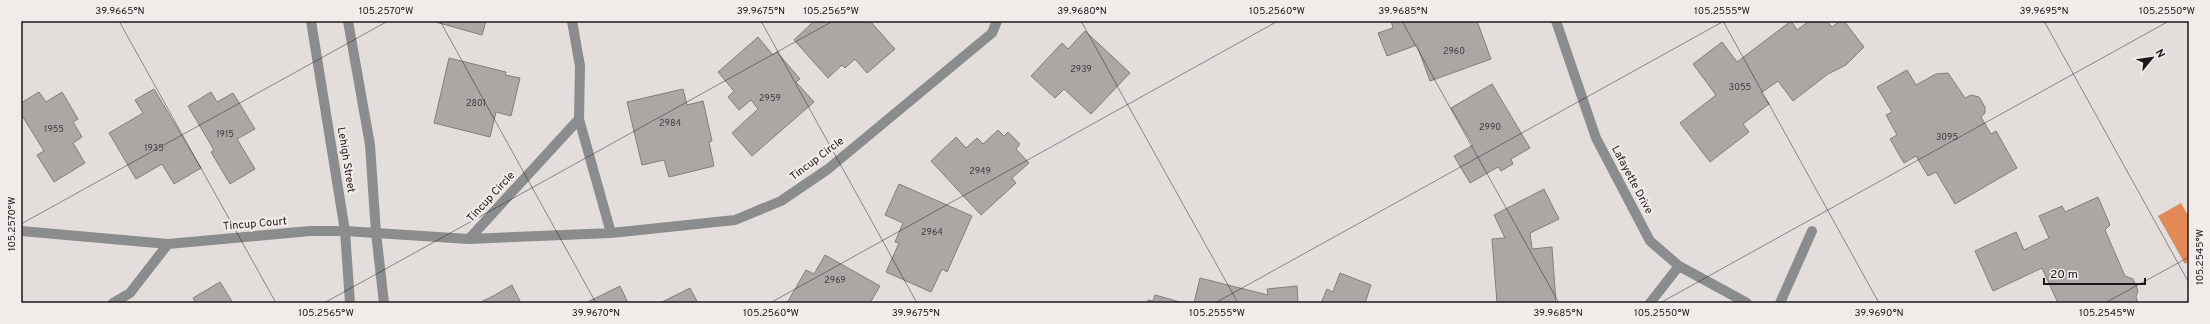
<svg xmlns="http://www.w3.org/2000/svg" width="2210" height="324" viewBox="0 0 2210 324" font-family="Overpass,sans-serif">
	<rect width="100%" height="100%" fill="#e3dedc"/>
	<path fill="#e38955" d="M2181,203L2189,217V261L2185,264L2158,216Z"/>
	<path fill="#aca7a5" stroke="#827e7c" d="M432,21H486L482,35Z
		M814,21H870L895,49L867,73L855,59L845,68L842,65L828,78L794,40Z
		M1391,21H1477L1491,59L1430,81L1417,45L1387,56L1378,33L1393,28Z
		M1791,21L1797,30L1809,21H1827L1832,27L1840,21H1844L1864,47L1846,65L1828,74L1793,101L1778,81L1761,93L1769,104L1743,124L1749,132L1710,162L1680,123L1716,95L1693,64L1722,42L1737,62Z
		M1085,31L1130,73L1091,114L1064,89L1055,98L1031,76L1062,43L1068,49Z
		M758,37L773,55L777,52L800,79L796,82L814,102L752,156L732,133L758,109L751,100L739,110L728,97L734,91L718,72Z
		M449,58L506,72L505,75L520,78L511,116L496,112L490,137L434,123Z
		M1907,70L1916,85L1936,74L1948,73L1965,98L1971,95L1979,97L1985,107V113L1981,117L1991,134L1996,131L2017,168L1955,204L1936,172L1928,176L1916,156L1904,163L1890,139L1897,135L1886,115L1892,112L1877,87Z
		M1492,84L1530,148L1511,159L1513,164L1501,171L1498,167L1470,183L1454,156L1473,145L1451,108Z
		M154,89L201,168L174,184L162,164L136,179L109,133L143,113L135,100Z
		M683,89L687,105L703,101L712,141L709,142L714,166L669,177L664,160L642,165L627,102Z
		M39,92L46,102L62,92L78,119L73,122L82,137L73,143L85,163L54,182L37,155L44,151L21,114V103Z
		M211,92L217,102L233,93L255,129L237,139L255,169L230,184L211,152L214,150L188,106Z
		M998,130L1004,136L1008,132L1020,144L1016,149L1029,163L1012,178L1016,183L981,215L931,161L956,137L966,148L977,138L983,144Z
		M899,184L972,216L947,272L942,269L931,292L886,272L899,243L895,242L903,223L885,215Z
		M1544,189L1559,219L1530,233L1532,249L1552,247L1556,303H1497L1492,239L1505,238L1494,215Z
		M2098,197L2110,225L2105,230L2125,276L2133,279L2138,290L2136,297L2138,303H2058L2042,268L1993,291L1975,251L2016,232L2024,250L2049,238L2039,216L2062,206L2065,212Z
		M825,255L880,286L870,303H787L806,270L814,274Z
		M1340,273L1371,285L1365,303H1321L1327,289L1333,292Z
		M1200,278L1268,295L1267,289L1297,286L1298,303H1194Z
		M220,282L233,303H196L193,298Z
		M512,285L521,303H479L495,295Z
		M620,286L628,303H585L600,296Z
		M690,288L698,303H660Z
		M1155,295L1180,302L1147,303L1148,300L1153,301Z"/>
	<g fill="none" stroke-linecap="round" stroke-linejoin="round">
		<path stroke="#8b8c8e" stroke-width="10" d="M572,21L580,66L579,119L611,233
			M1556,21L1596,138L1650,241L1679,266L1747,303
			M21,231L168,244L310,231H345L469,239L611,233L735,220L781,201L828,169L992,33L997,21
			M469,239L579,119
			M113,303L130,293L168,244
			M1650,303L1679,266
			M1780,303L1812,231"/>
		<path stroke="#8b8c8e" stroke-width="10" d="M311,21L345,231L350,303
			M348,21L370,145L376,233L384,303"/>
	</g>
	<path fill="none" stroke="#1b1918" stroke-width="1" stroke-opacity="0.45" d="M119,21L276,303M440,21L596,303M761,21L917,303M1081,21L1238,303M1402,21L1559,303M1723,21L1879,303M2044,21L2189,283M21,224L388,21M324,303L833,21M770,303L1278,21M1215,303L1724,21M1660,303L2169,21M2105,303L2189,257"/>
	<g text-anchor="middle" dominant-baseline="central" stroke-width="4" stroke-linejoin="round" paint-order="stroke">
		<g font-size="9" fill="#3f3c3b">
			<text x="1454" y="51">2960</text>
			<text x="1081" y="69">2939</text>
			<text x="1740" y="87">3055</text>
			<text x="770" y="98">2959</text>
			<text x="476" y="103">2801</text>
			<text x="670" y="123">2984</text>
			<text x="1490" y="127">2990</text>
			<text x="54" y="129">1955</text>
			<text x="225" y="134">1915</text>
			<text x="1947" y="137">3095</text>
			<text x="154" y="148">1935</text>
			<text x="980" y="171">2949</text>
			<text x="932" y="232">2964</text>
			<text x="835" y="280">2969</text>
		</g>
		<g font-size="11" fill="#1b1918" stroke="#f1ece9">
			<text transform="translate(817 159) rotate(-37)">Tincup Circle</text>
			<text transform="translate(346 160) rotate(81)">Lehigh Street</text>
			<text transform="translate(1632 180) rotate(62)">Lafayette Drive</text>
			<text transform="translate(491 197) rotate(-47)">Tincup Circle</text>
			<text transform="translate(255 224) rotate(-5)">Tincup Court</text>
		</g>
	</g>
	<rect width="2210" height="324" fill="none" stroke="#f1ece9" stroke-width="44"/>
	<g transform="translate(2152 58) rotate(61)" stroke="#f1ece9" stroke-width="3" paint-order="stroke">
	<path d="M0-3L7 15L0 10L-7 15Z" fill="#1b1918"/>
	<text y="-6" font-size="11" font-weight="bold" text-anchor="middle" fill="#1b1918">N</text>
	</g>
	<path d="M2044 278v6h101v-6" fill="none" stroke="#1b1918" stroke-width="2"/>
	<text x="2050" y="278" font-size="12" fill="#1b1918" stroke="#f1ece9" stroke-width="3" paint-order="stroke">20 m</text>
	<rect x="22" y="22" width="2166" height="280" fill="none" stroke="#1b1918" stroke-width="1.5"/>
	<g font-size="10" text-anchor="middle" fill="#1b1918">
		<text x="120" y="14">39.9665°N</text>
		<text x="386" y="14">105.2570°W</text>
		<text x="761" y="14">39.9675°N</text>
		<text x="831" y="14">105.2565°W</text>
		<text x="1082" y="14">39.9680°N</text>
		<text x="1277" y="14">105.2560°W</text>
		<text x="1403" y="14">39.9685°N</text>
		<text x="1722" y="14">105.2555°W</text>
		<text x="2044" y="14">39.9695°N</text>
		<text x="2167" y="14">105.2550°W</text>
		<text transform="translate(11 224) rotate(-90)" y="4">105.2570°W</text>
		<text transform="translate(2199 257) rotate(-90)" y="4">105.2545°W</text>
		<text x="326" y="316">105.2565°W</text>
		<text x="596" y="316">39.9670°N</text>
		<text x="771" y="316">105.2560°W</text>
		<text x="916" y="316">39.9675°N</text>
		<text x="1217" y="316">105.2555°W</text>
		<text x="1558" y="316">39.9685°N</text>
		<text x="1662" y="316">105.2550°W</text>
		<text x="1879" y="316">39.9690°N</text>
		<text x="2107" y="316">105.2545°W</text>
	</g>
</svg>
